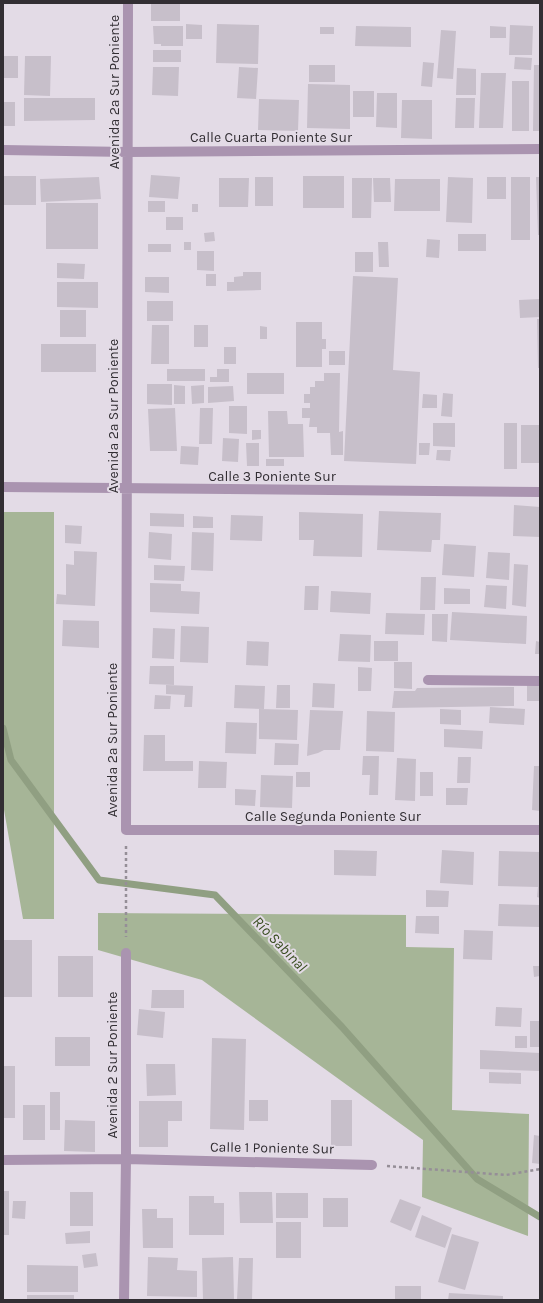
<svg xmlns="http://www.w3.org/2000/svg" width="543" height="1303" viewBox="0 0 543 1303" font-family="Karla,sans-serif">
	<rect width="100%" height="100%" fill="#e3dbe6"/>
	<path fill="#a6b597" d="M3,512H54V919H23L3,804Z
		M98,913L406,915V947L454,948L452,1110L529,1114L528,1236L422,1197L423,1140L202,980L98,950Z"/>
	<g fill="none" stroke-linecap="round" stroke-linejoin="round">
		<path stroke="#909f82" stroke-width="7" d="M3,728L11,760L99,880L215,895L342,1027L477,1179L540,1217"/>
	</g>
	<path fill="#c7bfca" d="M151,3H180V21H151Z
		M186,24L202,25V39H186Z
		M217,24L259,25L258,64L216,63Z
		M510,25L533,26L532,55H509Z
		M153,26H183V46H161V44H154Z
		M356,26L411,27V47L355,46Z
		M490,26L506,27V38H490Z
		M320,27H334V34H320Z
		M441,30L456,31L453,79L437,78Z
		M153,50H181V62H153Z
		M3,56H18V78H3Z
		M25,56H51L50,96L24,95Z
		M515,57L532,58L531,70L514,69Z
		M423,62L434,63L432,87L421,86Z
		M309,65H335V82H309Z
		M534,65H540V131H533Z
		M153,67H179L178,96L152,95Z
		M239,67L258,68L256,99L237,98Z
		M457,68L476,69V95H456Z
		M481,73H506L503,128H479Z
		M512,81H529V131H512Z
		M308,84L350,85V129L307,128Z
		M353,91H374V117H353Z
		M377,93H397V128L376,127Z
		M24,98H95V120L24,121Z
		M456,98H475L474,128H455Z
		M259,99L299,100L298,131L258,130Z
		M402,100H432V139L401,138Z
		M3,102H15V126H3Z
		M151,175L180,177L178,199L149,197Z
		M3,176H36V205H3Z
		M303,176H344V208H303Z
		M99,177L101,199L41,202L40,179Z
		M255,177H273V206H255Z
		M448,177L473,178L472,223L446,222Z
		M487,177H506V199H487Z
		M511,177H530V240H511Z
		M536,177H540V235H538Z
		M219,178H249L248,207H219Z
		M352,178H372L371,218H352Z
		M373,178H390L391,202H374Z
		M395,179H440V211H394Z
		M148,201H165V212H148Z
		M46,203H98V249H46Z
		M192,204H198V212H192Z
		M166,217H183V230H166Z
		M214,232L215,241L205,242L204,233Z
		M458,234H486V251H458Z
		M427,239L440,240L439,258L426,257Z
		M184,242H191V250H184Z
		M378,242H388L389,267H379Z
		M148,244H171V252H148Z
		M197,251H214V271L197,270Z
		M355,252H373V272H355Z
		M57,263L85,264L84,279L57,278Z
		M243,272H261V290L227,291V282H234V277L243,276Z
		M206,274H216V286H206Z
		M353,276L398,278L393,370L420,372L416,464L344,461Z
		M145,277H169V293L145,292Z
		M57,282H98V308L57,307Z
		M540,299V317L520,318L519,300Z
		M147,301H173V321H147Z
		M60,310H86V337H60Z
		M537,319H540V368H538Z
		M296,322H322V339H326V349H322V367H296Z
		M152,325H169V364H151Z
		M194,325H208V347H194Z
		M260,326L267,327V339H260Z
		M41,344H96V372H41Z
		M224,347H236V364H224Z
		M329,351H345V365H329Z
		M167,369H205V381H167Z
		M217,369H229V382H210V377H217Z
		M247,373H284V394H247Z
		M324,373H340L339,432L343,431V455H331L330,433H317V427H309L310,418H302V408H310V403H304V394H310V387H315V381H324Z
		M147,384H172V405L147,404Z
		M174,385L185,386V404H174Z
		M204,385V403L192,404L191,386Z
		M233,386L234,401L208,403V387Z
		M443,393L453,394L452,417L441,416Z
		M423,394L437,395V408H422Z
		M229,406H247V434L229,433Z
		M175,408L177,451H150L148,409Z
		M200,408H213L212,444H199Z
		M268,411H287L288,424H303L304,457H269Z
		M433,423H455V447L433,446Z
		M504,423H517V469H504Z
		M521,425H540V463H521Z
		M252,430H261V439L252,440Z
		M223,438L239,439L238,462L222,461Z
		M246,443H259V466H247Z
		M419,443H430L429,455H419Z
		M181,446L199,447L198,465L180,464Z
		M437,450H451L450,461L436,460Z
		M266,459H284V466H266Z
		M514,505L540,507V537L513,536Z
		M379,511L441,513L440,540H432L431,552L377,550Z
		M299,512L363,514L362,557L313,556L314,540H299Z
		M150,513L184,514V527L150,526Z
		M231,515L263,516L262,541L230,540Z
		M193,516L213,517V528H193Z
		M65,525L82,526L81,544L65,543Z
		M149,532L172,534L171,560L148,558Z
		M192,532L214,533L213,571L191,570Z
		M444,544L476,546L474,577L442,575Z
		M74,551L97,552L95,606L56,604L57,594L66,595V564L74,565Z
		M488,552L510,553L509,580L486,578Z
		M514,564L528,565L526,607L512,605Z
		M154,565L185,566L184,581L154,580Z
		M421,577H436L435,610H420Z
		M150,583L181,584V591L200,592L199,614L150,612Z
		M486,585L507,586L506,609L484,607Z
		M305,586H319L318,610H304Z
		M444,588L470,589V604H444Z
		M331,591L371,593L370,614L330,612Z
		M452,612L527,616L526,644L450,640Z
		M386,613L425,614L424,635L385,634Z
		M432,614H448L447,642L432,641Z
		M63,620L99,621V648L62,646Z
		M181,626L209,627L208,663L180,662Z
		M153,628L175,629L174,659L152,658Z
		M340,634L371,635L370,662L338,661Z
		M247,641L269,642L268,666L246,665Z
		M374,641H398V661H374Z
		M536,641L540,642V654H535Z
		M394,662H412V689L394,688Z
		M150,666H174V685L149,684Z
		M358,667L372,668L371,691H358Z
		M313,683L335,684L334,708L312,707Z
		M527,684H540V701H527Z
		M166,685L193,686L192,707H184L185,695L166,694Z
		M235,685L265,686L264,709L234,708Z
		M277,685H290V708H276Z
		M514,687V706L392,708L394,691H415L417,688Z
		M155,695L171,696L170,709H154Z
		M490,707L525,709L524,725L489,723Z
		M259,709L298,710L297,740L259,739Z
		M440,709L461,710V725L440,724Z
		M310,710L343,711L340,750H324L318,753L307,756Z
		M367,711L395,712L394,752L366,751Z
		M226,722L257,723L256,754L225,753Z
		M444,729L483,731L482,749L444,747Z
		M144,735H165V761H193V771H143Z
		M275,743L299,744L298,765H274Z
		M363,756H379L378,795H369L370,775H362Z
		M458,757H471L470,783H457Z
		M397,758L416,759L415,801L395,800Z
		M199,761L227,762L226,788H198Z
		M534,766H540V811L532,810Z
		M296,772H310V787H296Z
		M420,772H433V796H420Z
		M261,775L293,776L292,808L260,807Z
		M446,788H468L467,805H446Z
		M235,789L256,790L255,806L235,805Z
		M334,850L377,851L376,876L334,875Z
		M442,850L474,852L473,885L440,883Z
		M499,851L540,852V898L537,897L538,887L498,886Z
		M426,890L449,891L448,907H426Z
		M499,904L540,905V927L498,926Z
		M416,916H439V934L415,933Z
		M464,930L493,931L492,960L463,959Z
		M3,940H32V997H3Z
		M58,956H93V997H58Z
		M533,966H540V976L534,977Z
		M152,990H184V1008H151Z
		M496,1007L522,1008L521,1027L495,1026Z
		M139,1009L165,1012L163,1038L137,1035Z
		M530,1021H540V1047H530Z
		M515,1036H527V1048H515Z
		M55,1037H90V1066H55Z
		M212,1038L246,1039L244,1130L210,1129Z
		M480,1050L540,1053V1071L480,1069Z
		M146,1064H175L176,1095L147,1096Z
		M3,1066H15V1118H3Z
		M489,1072L521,1073V1084L489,1083Z
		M50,1092H60V1130H50Z
		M249,1100H268V1121H249Z
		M331,1100H352V1146H331Z
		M139,1101H182V1121H168V1147H139Z
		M23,1105H45V1140H23Z
		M65,1120L95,1121V1152L64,1151Z
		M534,1135L540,1136V1164L532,1163Z
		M3,1191H9V1235H3Z
		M70,1192H93V1226H70Z
		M239,1192H272L273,1223H240Z
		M276,1193H308V1218H276Z
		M189,1196H214V1203H224V1235H189Z
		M323,1198H348V1227H323Z
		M400,1199L421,1207L411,1231L390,1222Z
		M13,1201H26L25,1219L12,1218Z
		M142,1209H157V1218H173V1248H143Z
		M422,1215L452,1228L445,1248L415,1237Z
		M276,1222H301V1258H276Z
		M90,1231V1243L66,1244L65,1233Z
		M452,1234L479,1242L465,1290L438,1282Z
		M96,1253L98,1266L84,1268L82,1255Z
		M148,1257L178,1258L177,1270L197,1271V1297L147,1296Z
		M233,1257L234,1300H203L202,1258Z
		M239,1258H253L252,1300H237Z
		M27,1265L78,1266V1292H27Z
		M395,1286H421V1300H395Z
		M449,1293L503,1296V1300H448Z
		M27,1295H74V1300H27Z"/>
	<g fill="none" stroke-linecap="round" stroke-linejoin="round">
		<path stroke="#958e97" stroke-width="2.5" stroke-dasharray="3 3" stroke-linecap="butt" d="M126,846V937
			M387,1166L506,1175L540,1169"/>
		<path stroke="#aa94b0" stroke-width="10" d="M128,3L126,830H540
			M3,150L128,152L540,149
			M3,487L540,492
			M428,680L540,681
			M3,1160L126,1159L372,1165
			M124,1300L126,1159V953"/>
	</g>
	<g text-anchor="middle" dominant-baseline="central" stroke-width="4" stroke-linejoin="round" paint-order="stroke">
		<g font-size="14" fill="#322e33" stroke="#e3dbe6">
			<text transform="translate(114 92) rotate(-90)">Avenida 2a Sur Poniente</text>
			<text x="271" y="137">Calle Cuarta Poniente Sur</text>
			<text transform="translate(113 416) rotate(-90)">Avenida 2a Sur Poniente</text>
			<text x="272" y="476">Calle 3 Poniente Sur</text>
			<text transform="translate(112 740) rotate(-90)">Avenida 2a Sur Poniente</text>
			<text x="333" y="816">Calle Segunda Poniente Sur</text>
			<text transform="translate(112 1065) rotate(-90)">Avenida 2 Sur Poniente</text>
			<text transform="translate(272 1148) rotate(1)">Calle 1 Poniente Sur</text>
		</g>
		<g font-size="15" font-style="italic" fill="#384d1f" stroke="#e3dbe6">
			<text transform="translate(280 944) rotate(46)">Río Sabinal</text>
		</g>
	</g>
	<rect width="543" height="1303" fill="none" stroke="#322e33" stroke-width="8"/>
</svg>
